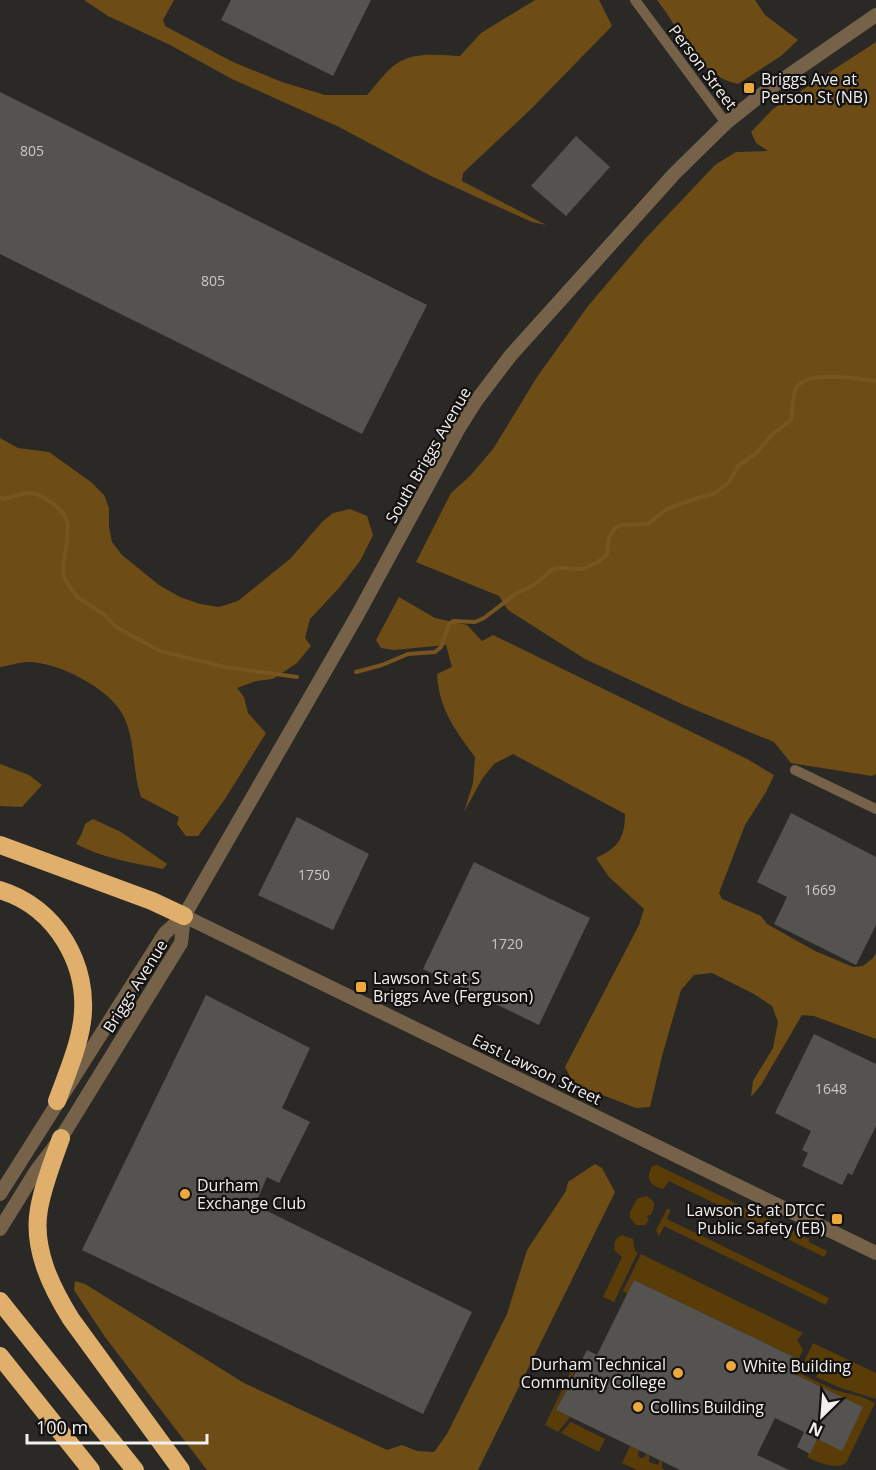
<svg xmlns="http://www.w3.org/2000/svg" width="876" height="1470" viewBox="0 0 876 1470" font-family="'Open Sans',sans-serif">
	<rect width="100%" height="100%" fill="#2b2926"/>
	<path fill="#5a3c09" d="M657,1165L809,1239V1242L827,1251L824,1257L669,1181L663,1189C650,1185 645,1179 652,1166Z
		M647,1196L654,1202V1207L651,1215H648L647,1217L649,1219L645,1225H636L630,1218V1212L638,1198Z
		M667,1209H671L667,1219L829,1298L826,1305L664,1226L659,1236L656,1230Z
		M622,1235L633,1239L635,1251L638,1252L614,1302L603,1297L622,1257L615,1251C613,1244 615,1238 622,1235Z
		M641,1254L803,1333L797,1340L803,1350L797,1362L796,1358L634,1280L627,1294L623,1291Z
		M813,1343L876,1373V1399L841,1388L816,1377L818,1372L803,1364Z
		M573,1367L576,1369L556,1410L570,1417L558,1432L545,1425Z
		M797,1372L835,1390L862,1397L875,1403L846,1463C836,1470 819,1463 807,1457L817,1439L862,1407L796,1375Z
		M571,1422L605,1439L599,1452L561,1433Z
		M630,1446L639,1450L638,1456L641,1458L645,1457L646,1454L649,1455V1462L658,1465L660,1460L662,1462V1468L665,1470H637L622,1463Z"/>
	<path fill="#6e4c16" d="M84,0H174L163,20L165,26L233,62L282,82L325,95H367C376,85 385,72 396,64C414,51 439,55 460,56L481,33L535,0H599L612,26L531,109L463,173L462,181L546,225L532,222L483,200L431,176L339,127L232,79L170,45L108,16Z
		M657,0H755L765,15L798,40L781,56L738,84C698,76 680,29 657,0Z
		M876,42V774L872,776L791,763L774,742L686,706L585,659L508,610L499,596L416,562L451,493L470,476L493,449L537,377L588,306L646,238L715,165L736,152L768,151L756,143L751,132L773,109Z
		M0,438L18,448L49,452L91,482L104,495L109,508V527L112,542L122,555L159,585L180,597L200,604L219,607L238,601L291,558L322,522L333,513L350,509L367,516L373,535L360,561L339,588L310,619L305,638L311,646L297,663L273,679L256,681L237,688L244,697L248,713L266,733L225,799L198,836H186L177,824L179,817L141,797C132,771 136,741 123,715C109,688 58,662 28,662C19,662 9,666 0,667Z
		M399,597L435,618L467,625L482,641L493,635L747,759L774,775L766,792L745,825L719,893L722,899L761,916L767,924L815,951L853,967L863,966L873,958L876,953V1039L814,1016L802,1015L761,1085L751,1097L753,1081L773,1048L778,1022L772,1006L754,994L712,973L694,975L681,990L662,1056L650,1107L636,1108L574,1084L565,1067L639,925L644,909L609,877L596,858C618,848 625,838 625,814L513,754L494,764L482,779L464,812L473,783L475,757C455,730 439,709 437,674L452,667L446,645L394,650L381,648L376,640Z
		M0,764L29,775L42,785L22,807L0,806Z
		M93,819L121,832L167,864L163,869C134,863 102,858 76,844L82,833L85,824Z
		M595,1164L602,1168L615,1192L478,1470H207L105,1337L74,1290L75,1281L85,1284L244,1383L387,1450L402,1445L417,1451L434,1452L447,1434L507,1314L527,1250L566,1191L568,1182Z"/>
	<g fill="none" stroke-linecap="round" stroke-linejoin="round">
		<path stroke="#785520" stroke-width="4" d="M0,497L3,499L27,493L37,494L54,504L64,514L68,525L67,542L63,568L64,578L77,597L105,615L116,627L160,651L225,667L297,677
			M356,672L382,665L408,654L435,652L441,647L449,624L453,621L475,622L484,618L517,593L534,585L553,569L559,568L583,569L598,562L607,554L609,538L615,528L622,525L648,524L667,509L700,497L714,494L729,482L738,466L755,454L773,434L791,420C794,409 791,396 797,387C809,370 858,379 876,381"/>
	</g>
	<path fill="#555350" d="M231,0H371L333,76L221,20Z
		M0,92L427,305L362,434L0,254Z
		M576,136L610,167L566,216L531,186Z
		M791,813L876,857V925L856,965L774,924L787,897L757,882Z
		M297,817L369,854L333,930L258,895Z
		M474,862L590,918L539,1025L423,969Z
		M206,995L310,1048L282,1108L310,1122L279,1183L267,1177L255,1205L472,1312L423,1414L82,1250Z
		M814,1034L876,1064V1126L852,1175L848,1173L842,1185L802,1166L808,1153L802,1150L811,1131L775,1113Z
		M634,1280L796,1358L790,1372L863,1407L842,1451L817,1439L810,1454L797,1447L804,1432L775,1418L757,1455L789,1470H680L556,1410L587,1350L597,1355Z"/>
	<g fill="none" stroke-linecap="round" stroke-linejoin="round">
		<path stroke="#756248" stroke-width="10" d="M635,0L726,123
			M795,770L876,809"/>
		<path stroke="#756248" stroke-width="14" d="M184,916L876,1253
			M0,1194L165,933L184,916L358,614L459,428L476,401L511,355L675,173L726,123L766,91L876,15
			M0,1229L36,1171L61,1138L181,943L184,916"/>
		<path stroke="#e0af6b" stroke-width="18" d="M0,845L152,901L184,916
			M0,890C56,907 90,965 82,1022C78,1049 66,1076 57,1101
			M61,1138C53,1161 43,1185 39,1209C32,1248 51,1287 71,1319L181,1470
			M0,1301L135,1470
			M0,1356L91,1470"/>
	</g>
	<g fill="#eda83c" stroke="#131211" stroke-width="2">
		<rect x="743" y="82" width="12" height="12" rx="3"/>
		<rect x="355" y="981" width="12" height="12" rx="3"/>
		<circle cx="185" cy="1194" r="6"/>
		<rect x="831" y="1213" width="12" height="12" rx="3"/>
		<circle cx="731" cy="1366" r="6"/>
		<circle cx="678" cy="1373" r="6"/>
		<circle cx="638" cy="1407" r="6"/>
	</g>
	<g text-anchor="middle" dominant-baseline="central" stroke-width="4.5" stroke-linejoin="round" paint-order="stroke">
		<g font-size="14" fill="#cac9c6">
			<text x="32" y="150">805</text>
			<text x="213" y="280">805</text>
			<text x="314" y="874">1750</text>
			<text x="820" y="889">1669</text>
			<text x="507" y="943">1720</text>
			<text x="831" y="1088">1648</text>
		</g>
		<g font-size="16" fill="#f1f0ee" stroke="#131211">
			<text transform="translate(703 67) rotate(53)">Person Street</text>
			<text transform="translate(428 455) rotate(-60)">South Briggs Avenue</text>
			<text transform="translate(135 986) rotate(-58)">Briggs Avenue</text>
			<text transform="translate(537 1069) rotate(26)">East Lawson Street</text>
		</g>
		<g font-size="16" fill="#f1f0ee" stroke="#131211" text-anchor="start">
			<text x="761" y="79">Briggs Ave at<tspan x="761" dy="18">Person St (NB)</tspan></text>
			<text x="373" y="978">Lawson St at S<tspan x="373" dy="18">Briggs Ave (Ferguson)</tspan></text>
			<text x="197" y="1185">Durham<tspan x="197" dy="18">Exchange Club</tspan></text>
			<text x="825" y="1210" text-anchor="end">Lawson St at DTCC<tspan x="825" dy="18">Public Safety (EB)</tspan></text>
			<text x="666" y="1364" text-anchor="end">Durham Technical<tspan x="666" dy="18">Community College</tspan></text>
			<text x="743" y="1366">White Building</text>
			<text x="650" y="1407">Collins Building</text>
		</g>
	</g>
	<g transform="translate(822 1416) rotate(205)" stroke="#131211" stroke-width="4.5" paint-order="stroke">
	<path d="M0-4.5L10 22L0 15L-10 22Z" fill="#f1f0ee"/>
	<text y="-9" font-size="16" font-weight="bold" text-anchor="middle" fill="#f1f0ee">N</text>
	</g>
	<path d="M27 1434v9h180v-9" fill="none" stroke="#f1f0ee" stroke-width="3"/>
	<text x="36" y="1434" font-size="18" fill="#f1f0ee" stroke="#131211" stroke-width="4.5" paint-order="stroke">100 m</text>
</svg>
